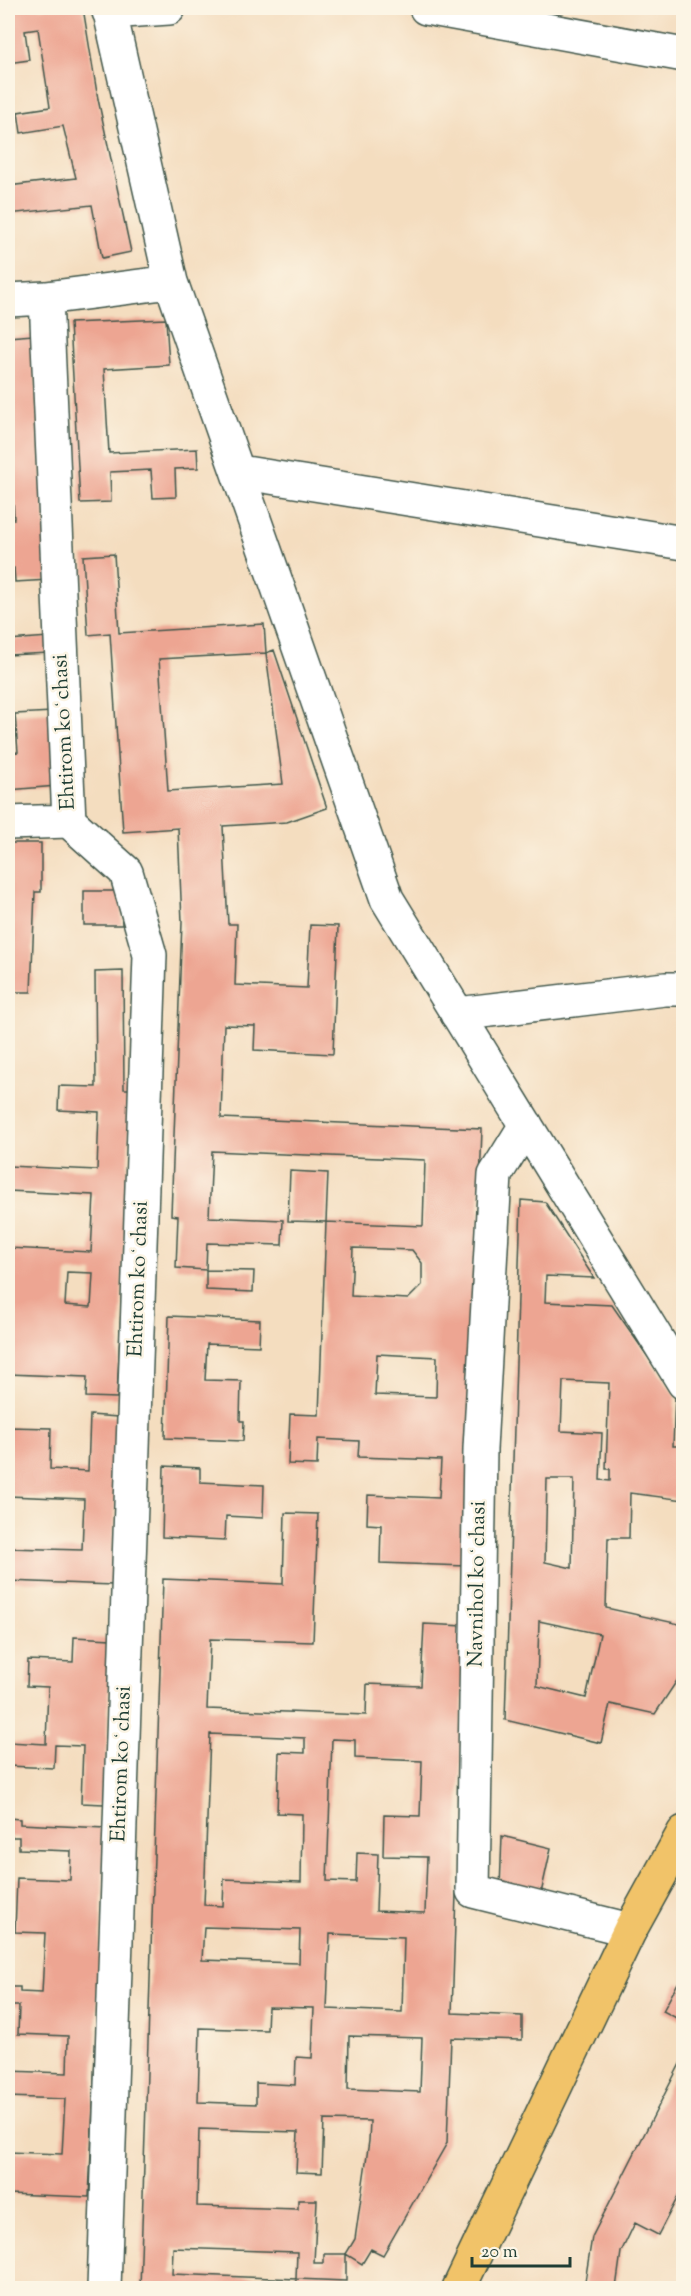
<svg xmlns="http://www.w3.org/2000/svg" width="691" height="2296" viewBox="0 0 691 2296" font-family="'Sorts Mill Goudy',serif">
	<rect width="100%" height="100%" fill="#fcf5e5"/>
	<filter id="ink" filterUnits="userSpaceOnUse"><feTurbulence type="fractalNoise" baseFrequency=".0167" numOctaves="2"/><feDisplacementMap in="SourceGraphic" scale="12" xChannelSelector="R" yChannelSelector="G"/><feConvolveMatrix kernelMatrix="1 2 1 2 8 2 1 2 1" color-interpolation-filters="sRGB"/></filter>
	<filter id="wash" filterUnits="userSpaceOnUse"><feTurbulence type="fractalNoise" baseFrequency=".008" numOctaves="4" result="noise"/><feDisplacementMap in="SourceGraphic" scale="24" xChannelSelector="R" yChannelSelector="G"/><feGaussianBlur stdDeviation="1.35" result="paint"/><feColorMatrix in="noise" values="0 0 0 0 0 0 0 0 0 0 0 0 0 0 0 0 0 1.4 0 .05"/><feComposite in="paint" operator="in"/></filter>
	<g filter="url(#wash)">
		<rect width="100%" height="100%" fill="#f4ddbf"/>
		<g id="blocks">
			<path fill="#eda592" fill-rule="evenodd" d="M8,8H83L98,99L131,252L102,258L92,205L8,214V186L76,178L63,126L21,133L18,112L50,107L38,29L25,31L29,60L8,63Z
				M166,319L169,365L104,369L109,453L197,449L198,468L175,469L176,497L153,498L151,470L110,472L111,502L80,503L70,323Z
				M33,335L49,580L15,582L14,568H8V519H14L12,476L8,477V337Z
				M114,554L119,633L264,624L266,653L159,659L168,791L283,784L266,653L274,650L327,808L287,822L223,826L228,924H237L235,985L307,988L310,925L338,926L333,1054L254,1050L255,1026L224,1025L221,1118L482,1129L466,1566L380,1563L381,1525L367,1524L368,1495L439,1498L441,1460L358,1457L359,1441L318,1439L317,1465L288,1464L290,1414L319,1415L326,1222L423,1226L425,1160L212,1151L209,1217L283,1220L282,1245L207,1243L206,1270L176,1268L178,1216L171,1215L182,922L178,828L123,832L110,633L88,635L83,556ZM353,1248L412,1250L422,1263V1285L408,1299L351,1296ZM377,1354L437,1357L436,1397L375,1395Z
				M49,637L50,653L8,655V640Z
				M52,712L57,786L8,790V753L18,752L15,714Z
				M8,843H41V892H35L31,992H10L9,1001H8Z
				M84,891H121L122,925H84Z
				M123,971L124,1089H131L117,1398L86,1397L87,1377L8,1374V1248L91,1252L94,1195L8,1191V1166L97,1170L99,1112L58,1110L59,1086L96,1087L95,972ZM67,1272L93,1273L91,1307L65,1305Z
				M290,1171L328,1173L326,1222L288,1221Z
				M521,1200L545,1202L594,1278L546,1276L545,1302L612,1305L675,1396L673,1446H684V1500L630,1493L629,1538H608L606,1608L684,1625V1670L655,1714L610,1704L601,1743L505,1720ZM563,1381L609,1383L606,1469H610V1481L600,1480L602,1433L561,1431ZM547,1479H574L572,1568L545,1562ZM539,1621L600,1634L586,1698L537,1686Z
				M206,1270L254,1271L253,1292L206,1290Z
				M169,1316L260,1320L259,1346L207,1344L205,1380L241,1381L240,1421H244L243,1441L165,1438Z
				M90,1415L118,1417L113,1585L8,1581V1548L82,1550L84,1499L8,1496V1427L51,1428L50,1469L88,1471Z
				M164,1466L200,1468V1482L264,1485L263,1518L226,1516L225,1540L162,1537Z
				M285,1513L318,1514L313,1642L210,1639L207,1709L366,1715L367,1684L421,1686L424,1624L465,1626L452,2013L522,2016V2040L451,2038L447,2143L383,2255L371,2249L362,2264L346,2254V2281L296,2279L297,2252L173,2248L172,2274L296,2279V2288H140L163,1579L283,1584ZM210,1734L305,1738V1753L279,1752L277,1813L302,1814L301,1882L224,1879L223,1906L204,1905ZM332,1739L355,1740V1758L422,1761L420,1816L384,1815L383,1856L427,1857L425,1913L376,1911L378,1854L357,1853L356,1882L327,1881ZM204,1927L300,1930L299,1963L202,1960ZM330,1934L404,1937L402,2012L327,2009ZM268,2007L314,2008L312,2058L296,2057L295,2085L256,2083V2104L198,2102L200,2028L267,2030ZM349,2036L422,2038L420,2092L348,2089ZM324,2120L370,2121L369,2141L355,2239L346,2254H324V2263H314L317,2200H298V2209L197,2206L199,2129L298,2132L296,2172L322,2173Z
				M74,1637L111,1639L104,1804L81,1803L83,1746L55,1745L54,1768L8,1766V1742L46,1744L48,1687L27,1686L28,1660L73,1662Z
				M8,1818L20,1819V1824L105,1828L89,2197L8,2194V2152L62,2154L65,2099L8,2097V2071L67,2073L68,2036L18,2034L19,2006H8V1987H20V1992L42,1993L45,1933L15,1932L17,1878L70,1880L71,1851L19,1849V1837H8Z
				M502,1836L551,1848L540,1898L500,1888Z
				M678,1983L684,1986V2022L663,2011Z
				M684,2056V2170L681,2174L684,2175V2185L658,2235L635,2223L621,2252L616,2288H584L592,2237Z"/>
		</g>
	</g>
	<g filter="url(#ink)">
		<use href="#blocks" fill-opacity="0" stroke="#3f5549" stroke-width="1.5"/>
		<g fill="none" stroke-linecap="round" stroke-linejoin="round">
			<g stroke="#3f5549" stroke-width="36">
				<path id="minor" d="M109,8L171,282L387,899L684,1383
					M426,8L684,55
					M109,12L169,8
					M46,298L69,821L126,872L150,955L104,2288
					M8,300L46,298L171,282
					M239,472L684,543
					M8,823L69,821
					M457,1014L665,989H684
					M526,1125L495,1175L480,1449L473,1891L630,1930"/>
			</g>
			<g stroke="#3f5549" stroke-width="36">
				<path id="major" d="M459,2288L630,1930L684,1832"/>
			</g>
			<use href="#minor" stroke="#fff" stroke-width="33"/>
			<use href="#major" stroke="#f1c369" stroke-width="33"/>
		</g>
	</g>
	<g text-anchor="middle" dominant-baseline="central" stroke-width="5" stroke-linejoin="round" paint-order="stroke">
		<g font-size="21" fill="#1f3d34" stroke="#fcf5e5">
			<text transform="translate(65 732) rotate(-93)">Ehtirom koʻchasi</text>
			<text transform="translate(139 1279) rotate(-88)">Ehtirom koʻchasi</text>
			<text transform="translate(478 1584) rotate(-89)">Navnihol koʻchasi</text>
			<text transform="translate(122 1764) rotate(-88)">Ehtirom koʻchasi</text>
		</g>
	</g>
	<rect width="691" height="2296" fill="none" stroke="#fcf5e5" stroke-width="30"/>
	<path d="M472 2257v9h98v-9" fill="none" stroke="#1f3d34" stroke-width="3"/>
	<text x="481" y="2257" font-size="18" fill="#1f3d34" stroke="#fcf5e5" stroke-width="4.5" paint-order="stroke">20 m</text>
</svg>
